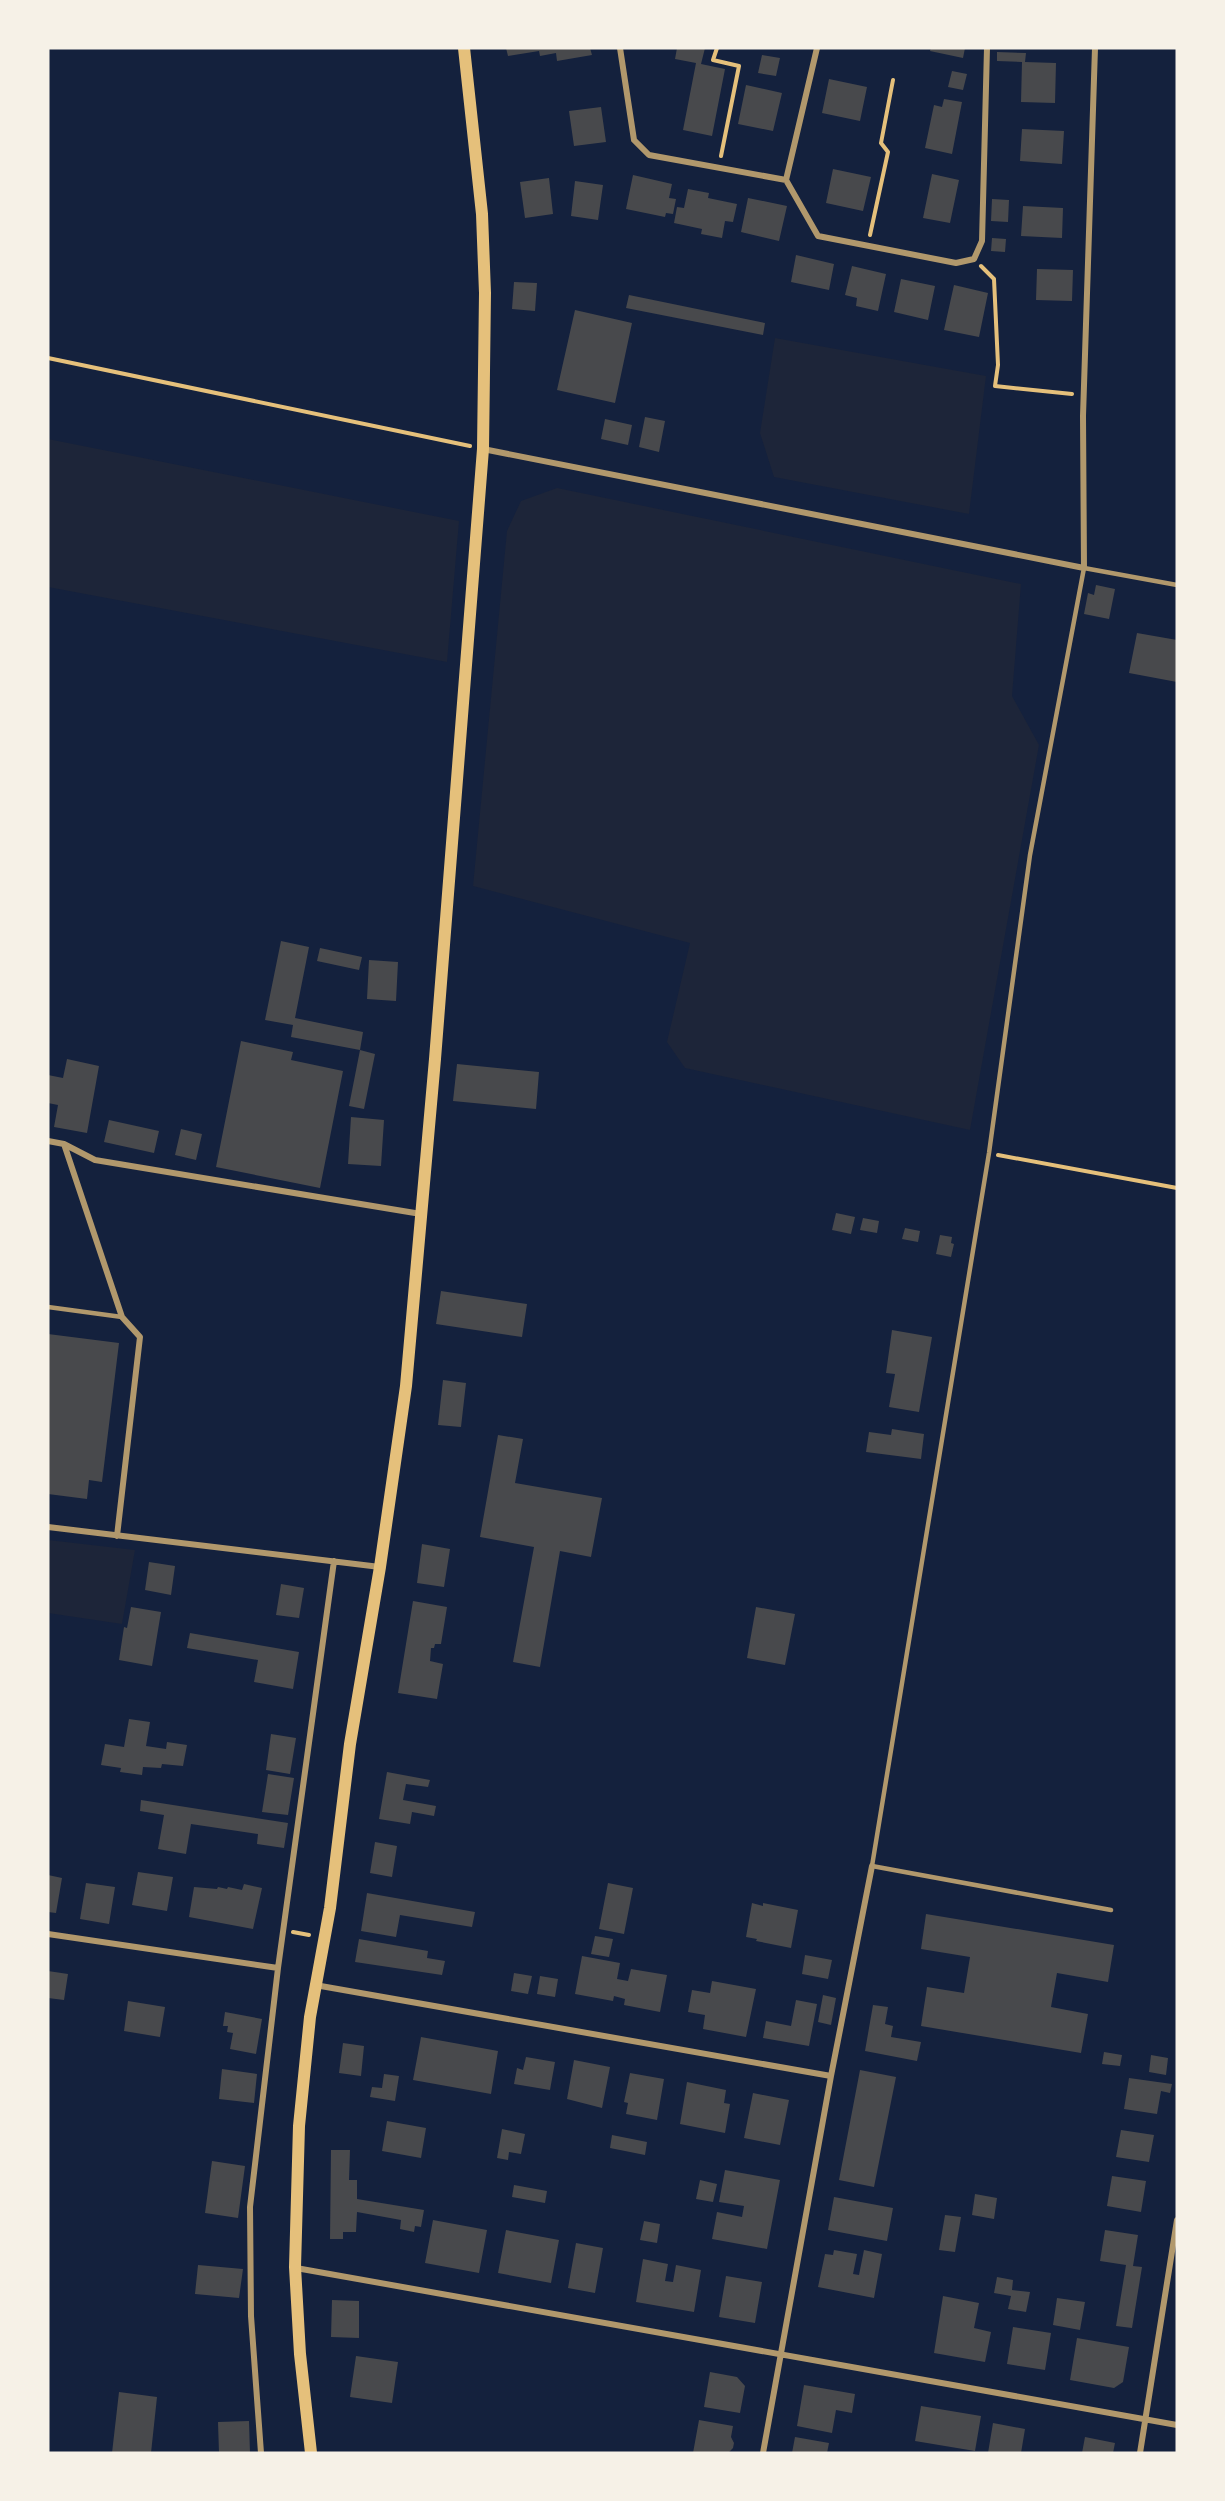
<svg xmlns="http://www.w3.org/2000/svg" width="1225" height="2501" viewBox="0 0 1225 2501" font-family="'IBM Plex Serif',serif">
	<rect width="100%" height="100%" fill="#14213d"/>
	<path fill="#1d2539" d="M775,338L986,376L969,514L774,477L760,433Z
		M48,439L459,521L447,662L48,587Z
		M557,488L1021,584L1012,696L1039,745L970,1130L685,1068L667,1042L690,943L473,886L507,531L521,501Z
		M48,1540L135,1550L122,1624L48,1613Z"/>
	<path fill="#48494c" d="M506,48H590L592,55L557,61L556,53L540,56L539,51L508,56Z
		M677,48H705L701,64L725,69L712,136L683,130L696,63L675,59Z
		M931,48H965L963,58L930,51Z
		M997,52L1026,53L1025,62L1056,63L1055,103L1021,102L1022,62L997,61Z
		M762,55L780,58L776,76L758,73Z
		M952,71L967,74L963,90L948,87Z
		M829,79L867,87L860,121L822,113Z
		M746,85L782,93L773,131L738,124Z
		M944,99L962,102L952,154L925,148L934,105L942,107Z
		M601,107L606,142L574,146L569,111Z
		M1022,129L1064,131L1062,164L1020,161Z
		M833,169L871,177L863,211L826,203Z
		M932,174L959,180L950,223L923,218Z
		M633,175L672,184L669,198L676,199L673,214L666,213L665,217L626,209Z
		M549,178L553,214L525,218L520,182Z
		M575,181L603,185L598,220L571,216Z
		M688,189L709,193L708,198L737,204L733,222L725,221L722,238L701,234L702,229L674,223L677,207L684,208Z
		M748,198L787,206L779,241L741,232Z
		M992,199L1009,200L1008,222L991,221Z
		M1023,206L1063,208L1062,238L1021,236Z
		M992,238L1006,239L1005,252L991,251Z
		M796,255L834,264L829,290L791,282Z
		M852,266L886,274L878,311L856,306L857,298L845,295Z
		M1037,269L1073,270L1072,301L1036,300Z
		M901,279L935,286L928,320L894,312Z
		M514,282L537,283L535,311L512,309Z
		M954,285L988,293L979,337L944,330Z
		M629,295L765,323L763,335L626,308Z
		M575,310L632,323L615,403L557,390Z
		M645,417L665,421L659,452L639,447Z
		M605,419L632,425L628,445L601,439Z
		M1096,585L1115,589L1109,619L1084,614L1088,593L1094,595Z
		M1137,633L1177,640V682L1129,673Z
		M281,941L309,947L295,1018L363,1032L360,1050L291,1037L293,1025L265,1020Z
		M320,948L362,957L359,970L317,961Z
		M369,960L398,962L396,1001L367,999Z
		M241,1041L293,1052L291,1060L343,1071L320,1188L216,1167Z
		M360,1050L375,1054L364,1109L349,1106Z
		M67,1059L99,1066L87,1133L54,1127L58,1105L48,1103V1075L63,1078Z
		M457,1064L539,1072L536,1109L453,1101Z
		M351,1117L384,1120L381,1166L348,1164Z
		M109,1120L159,1131L154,1153L104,1142Z
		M181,1129L202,1134L196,1160L175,1155Z
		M836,1213L855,1217L851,1234L832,1230Z
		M863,1218L879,1221L877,1233L860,1230Z
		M905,1228L920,1231L918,1242L902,1239Z
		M940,1235L952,1237L951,1243L954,1244L951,1257L936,1254Z
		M441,1291L527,1304L522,1337L436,1324Z
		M892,1330L932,1337L919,1412L889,1407L895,1374L886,1373Z
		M48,1334L119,1343L102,1482L89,1480L87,1499L48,1494Z
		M443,1380L466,1383L461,1427L438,1425Z
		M892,1429L924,1434L921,1459L866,1452L869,1432L891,1435Z
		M498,1435L523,1439L515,1483L602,1498L591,1557L560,1551L540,1667L513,1662L534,1547L480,1537Z
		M422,1544L450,1549L444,1587L417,1583Z
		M149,1562L175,1566L171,1595L145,1590Z
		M281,1584L304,1588L299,1618L276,1615Z
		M413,1601L447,1607L441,1644H435L434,1648H431L430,1661L443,1664L437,1699L398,1693Z
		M131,1607L161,1612L152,1666L119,1660L124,1627L127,1628Z
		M756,1607L795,1614L785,1665L747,1658Z
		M190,1633L299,1652L293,1689L254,1682L258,1660L187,1648Z
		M129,1719L150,1722L146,1746L166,1749L167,1742L187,1745L183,1766L162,1764L161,1768L143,1767L142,1775L120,1772L121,1768L101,1765L105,1744L124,1747Z
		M271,1734L296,1738L290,1774L266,1770Z
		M387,1772L430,1780L428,1787L406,1784L403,1800L436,1806L434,1816L412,1812L410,1824L379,1819Z
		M268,1774L294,1778L288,1815L262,1812Z
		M141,1800L288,1823L284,1848L257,1844L258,1834L191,1824L186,1854L158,1849L164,1815L140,1811Z
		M375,1842L397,1846L392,1877L370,1873Z
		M138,1872L173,1877L167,1911L132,1905Z
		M48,1875L62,1878L56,1913L48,1912Z
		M86,1883L115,1887L109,1924L80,1919Z
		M608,1883L633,1888L624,1934L599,1929Z
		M244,1884L262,1888L253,1929L189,1917L194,1887L217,1889L218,1887L227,1889L228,1887L242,1890Z
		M367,1893L475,1912L472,1927L400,1915L396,1937L361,1931Z
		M752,1903L763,1906V1903L798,1910L791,1948L756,1941L757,1939L746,1937Z
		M926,1914L1114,1945L1108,1982L1057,1973L1051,2007L1088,2014L1081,2053L921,2026L927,1987L964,1993L970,1957L921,1949Z
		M595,1936L613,1939L609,1957L591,1954Z
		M359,1939L428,1951L427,1958L445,1961L442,1975L355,1962Z
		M805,1955L832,1960L828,1979L802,1974Z
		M582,1956L620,1963L617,1979L628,1981L631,1969L667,1975L660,2012L624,2005L625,1999L614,1996L613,2001L575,1994Z
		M48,1971L68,1974L64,2000L48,1998Z
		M514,1973L532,1976L528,1994L511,1991Z
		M540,1976L558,1979L555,1997L537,1994Z
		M712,1981L756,1989L746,2037L703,2029L705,2015L688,2012L692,1990L710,1993Z
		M823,1995L836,1998L831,2025L818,2022Z
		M796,2000L817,2004L809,2046L763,2038L766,2021L791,2026Z
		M128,2001L165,2007L160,2037L124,2031Z
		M873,2005L888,2007L885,2024L893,2026L891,2037L921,2042L917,2061L865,2051Z
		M225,2012L262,2019L256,2054L230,2049L233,2033L227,2032L228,2026H223Z
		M421,2037L498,2051L491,2094L413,2080Z
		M343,2043L364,2046L361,2076L339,2073Z
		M1104,2052L1122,2055L1120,2066L1102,2064Z
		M1151,2055L1168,2058L1166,2075L1149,2072Z
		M526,2057L555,2062L550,2090L514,2084L517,2068L523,2070Z
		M574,2060L610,2067L602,2108L567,2099Z
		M222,2069L257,2074L254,2103L219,2099Z
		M860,2070L896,2077L874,2187L839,2180Z
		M630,2073L664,2079L657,2120L626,2114L628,2103L624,2102Z
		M384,2074L399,2076L395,2101L370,2097L372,2087L382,2088Z
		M1129,2078L1172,2084L1170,2093L1161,2091L1157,2114L1124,2109Z
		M687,2082L726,2090L724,2103L730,2104L725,2133L680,2124Z
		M753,2093L789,2100L780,2145L744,2138Z
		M387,2121L426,2128L421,2158L382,2151Z
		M502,2129L525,2134L521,2154L509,2152L508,2160L497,2158Z
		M1121,2130L1154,2135L1149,2162L1116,2157Z
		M612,2135L647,2142L645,2155L610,2148Z
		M331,2150H350L349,2180H357V2199L424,2210L421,2227L415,2226L414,2232L400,2229L401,2220L357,2212L356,2232H343V2239H330Z
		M212,2161L245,2166L238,2218L205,2213Z
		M725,2170L780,2180L767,2249L712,2239L717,2212L742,2217L744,2206L719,2202Z
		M1112,2176L1146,2181L1141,2212L1107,2206Z
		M700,2180L717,2184L713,2202L696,2199Z
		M514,2185L547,2191L545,2203L512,2197Z
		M975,2194L997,2198L994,2219L972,2215Z
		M834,2197L893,2208L887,2241L828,2230Z
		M945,2215L961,2217L955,2252L939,2250Z
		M433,2220L487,2230L479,2273L425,2263Z
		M644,2221L660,2224L657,2243L640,2240Z
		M506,2230L559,2240L551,2283L498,2273Z
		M1105,2230L1138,2235L1133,2266L1142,2267L1132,2328L1116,2326L1126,2265L1100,2261Z
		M576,2243L603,2248L595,2293L568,2288Z
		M834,2250L857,2254L853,2274L859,2275L864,2250L882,2254L874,2298L818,2287L825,2254L833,2255Z
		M643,2259L668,2264L665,2281L673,2282L676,2265L701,2270L694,2312L636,2302Z
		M198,2265L243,2269L239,2298L195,2294Z
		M726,2276L762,2282L755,2323L719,2317Z
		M997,2277L1013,2280L1012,2290L1030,2292L1026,2312L1008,2309L1011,2296L994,2293Z
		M943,2296L979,2303L974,2328L991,2332L985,2362L934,2353Z
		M1057,2298L1085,2302L1080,2330L1053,2325Z
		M332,2300L359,2301V2338L331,2337Z
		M1013,2327L1051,2333L1045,2370L1007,2364Z
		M1077,2338L1129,2347L1123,2382L1114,2388L1070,2380Z
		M356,2356L398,2362L392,2403L350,2397Z
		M710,2372L737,2377L745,2386L740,2413L704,2407Z
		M804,2385L855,2394L852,2413L836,2410L832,2433L797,2426Z
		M119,2392L157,2397L151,2453H112Z
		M921,2406L981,2416L975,2451L915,2441Z
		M699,2420L733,2426L731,2437L734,2443L733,2448L728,2453H693Z
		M249,2421L250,2453H219L218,2422Z
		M993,2423L1025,2429L1021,2453H988Z
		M795,2437L829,2443L827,2453H792Z
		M1085,2437L1115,2443L1113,2453H1082Z"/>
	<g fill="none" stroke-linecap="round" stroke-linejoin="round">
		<path stroke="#e5c07b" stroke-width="4" d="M717,48L713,60L739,66L721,156
			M870,235L888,152L881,143L893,80
			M981,266L994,279L998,365L995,386L1072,394
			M48,358L470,446
			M998,1155L1177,1188
			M293,1932L309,1935"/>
		<path stroke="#b1986c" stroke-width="4.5" d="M48,1307L122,1317
			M1111,1910L872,1866L989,1153L1030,855L1084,568L1177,585"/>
		<path stroke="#b1986c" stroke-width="6" d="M620,48L634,140L649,155L786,180L818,236L956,263L974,259L982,241L987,48
			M786,180L817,48
			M483,449L1084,568L1083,416L1095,48
			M48,1141L64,1144L95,1160L421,1214
			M64,1144L122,1317L140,1337L117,1536
			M48,1527L380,1567
			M48,1934L278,1968
			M315,1985L831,2076
			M296,2268L1177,2425
			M261,2453L251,2316L250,2207L278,1968L334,1561
			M763,2453L831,2076L872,1866
			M1140,2453L1177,2220"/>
		<path stroke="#e5c07b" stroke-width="12" d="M311,2453L300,2354L295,2267L299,2126L310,2017L330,1908L350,1744L380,1567L406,1386L435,1059L483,449L485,293L482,214L464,48"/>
	</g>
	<rect width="1225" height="2501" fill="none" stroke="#f6f1e7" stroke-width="99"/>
</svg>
